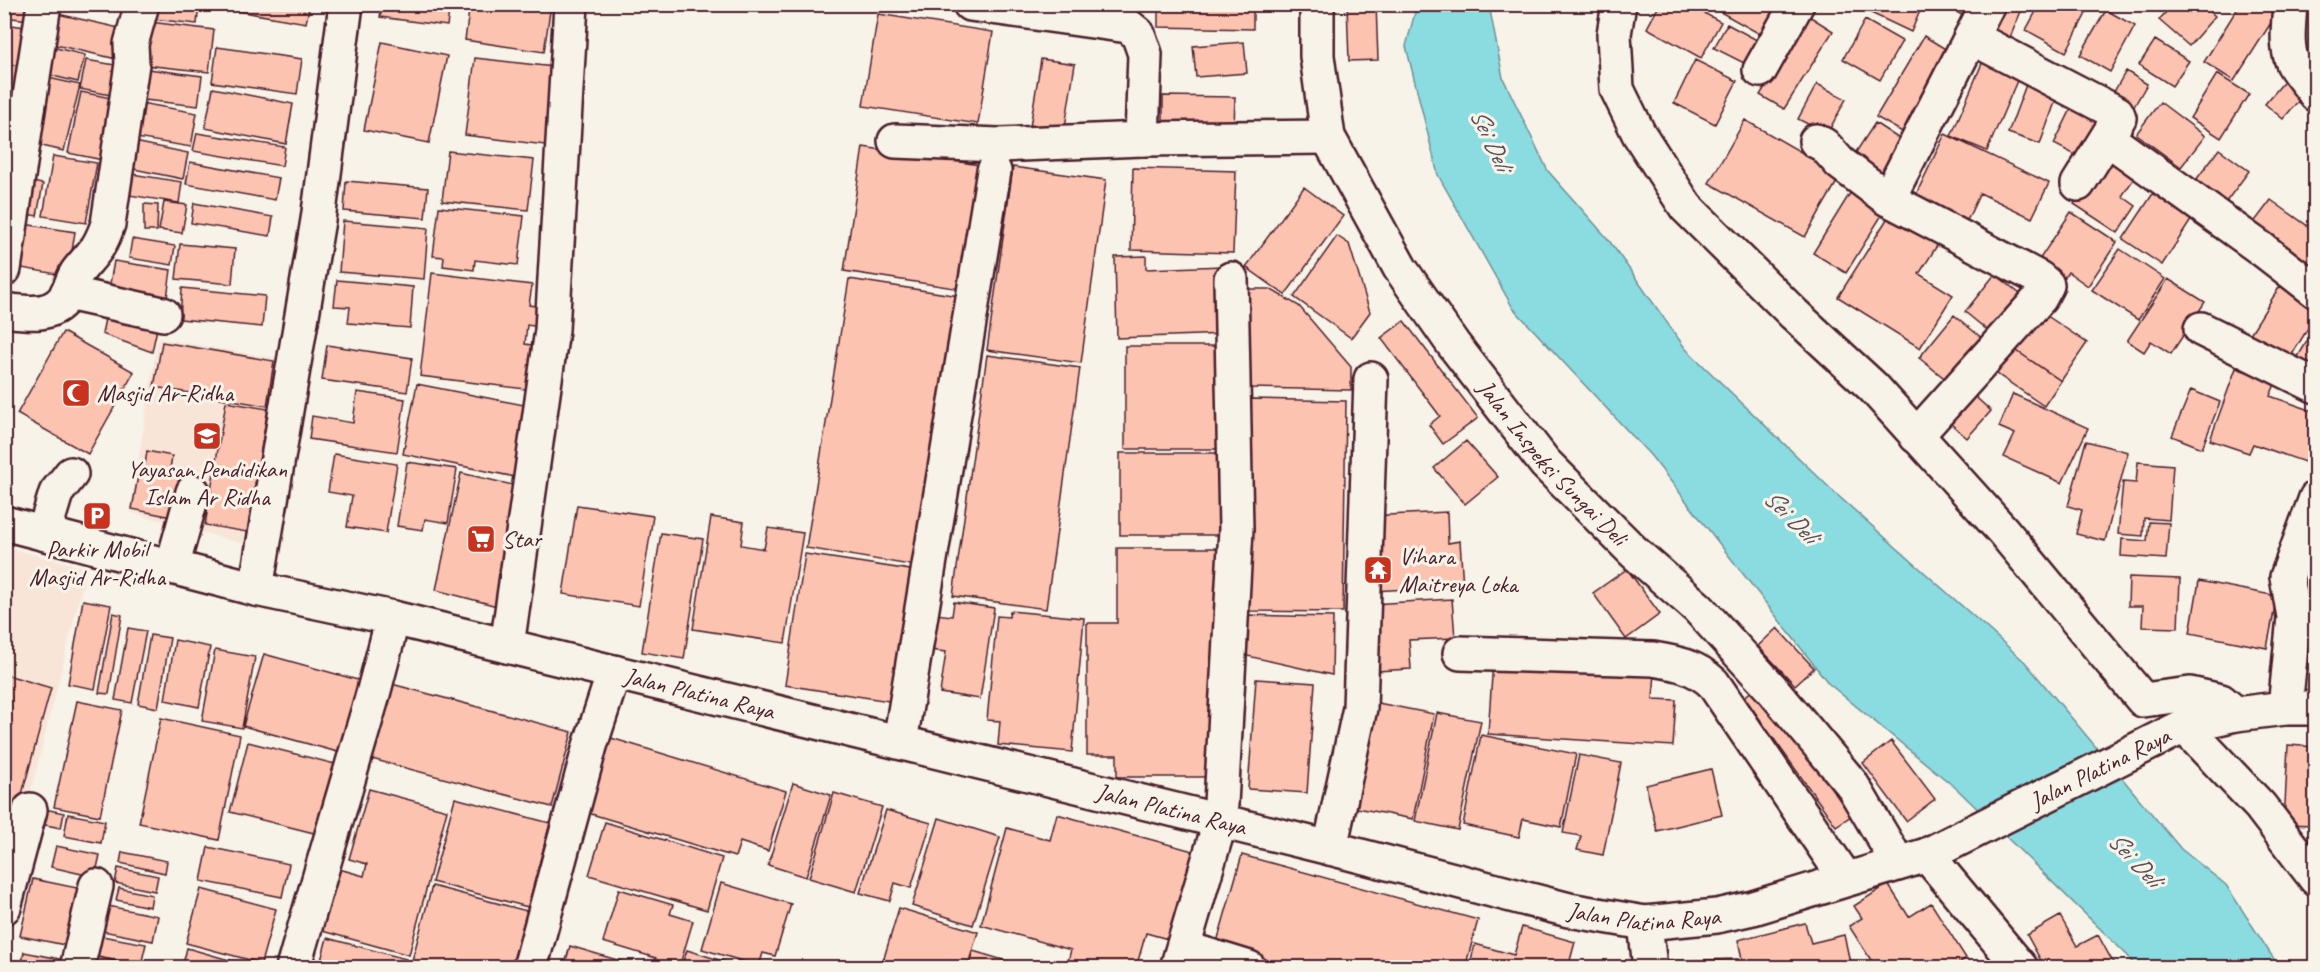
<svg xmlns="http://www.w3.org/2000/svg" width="2320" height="972" viewBox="0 0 2320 972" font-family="Caveat,sans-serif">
	<rect width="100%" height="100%" fill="#f7f3e8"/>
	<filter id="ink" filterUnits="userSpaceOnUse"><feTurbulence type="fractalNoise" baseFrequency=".0167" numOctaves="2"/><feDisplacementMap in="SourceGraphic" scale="12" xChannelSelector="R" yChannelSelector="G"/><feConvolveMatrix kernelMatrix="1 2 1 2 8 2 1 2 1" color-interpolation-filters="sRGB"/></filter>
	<g filter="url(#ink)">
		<path fill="#f8e5d8" d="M158,338L286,360L251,546L130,512Z
			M5,547L87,568L5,895Z"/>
		<path fill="#8adce0" stroke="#709098" stroke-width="1.5" d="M1417,5H1489L1503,78L1548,171L1608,239L1685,348L1835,493L2025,662L2181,849L2226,885L2279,967H2135L2128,956L1957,789L1829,684L1651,456L1513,308L1438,175L1406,46Z"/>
		<path fill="#fcc3b1" stroke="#4a1f2b" stroke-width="1.5" d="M4,4H39L37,21L4,17Z
			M155,4H199L197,24L153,19Z
			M233,4H310L306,23L232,10Z
			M382,4H450L447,26L380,17Z
			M470,4H551L544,52L465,40Z
			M1090,4H1126L1123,18Z
			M1158,4H1253V29L1158,27Z
			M1347,4H1376L1378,60L1349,61Z
			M1660,4H1687L1721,22L1701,58L1647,28Z
			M1706,4H1785L1767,38Z
			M1852,4H1923L1911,32Z
			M1944,4H1969L1963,16Z
			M1997,4H2024L2009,40L1986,31Z
			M2040,4H2091L2066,52L2026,30Z
			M2173,4H2202L2215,16L2189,46L2159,20Z
			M2240,4H2283L2234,81L2204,62Z
			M2106,10L2135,26L2110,72L2080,55Z
			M58,14L128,30L121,60L51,44Z
			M878,14L993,32L978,124L863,106Z
			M1809,16L1833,31L1784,109L1760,95Z
			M1865,20L1902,41L1880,80L1843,59Z
			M150,22L214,30L209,72L145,65Z
			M4,24L32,28L27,67L4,64Z
			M1727,24L1768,46L1756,69L1714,48Z
			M1924,36L1952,53L1904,133L1876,117Z
			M2155,40L2189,61L2172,86L2139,65Z
			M382,42L447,56L429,143L364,130Z
			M1244,42L1247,73L1196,77L1193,46Z
			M52,47L85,55L78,82L45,74Z
			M217,47L302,59L297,94L212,82Z
			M1986,54L2022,69L1987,151L1951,136Z
			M475,58L554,67L545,145L465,135Z
			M1041,59L1075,64L1064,133L1030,127Z
			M86,60L127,67L121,97L80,89Z
			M1695,60L1737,81L1715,124L1674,103Z
			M4,64L27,67L21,108L4,106Z
			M140,68L202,76L198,106L136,99Z
			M2126,71L2147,84L2132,110L2111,97Z
			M2217,74L2249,94L2221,138L2190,118Z
			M44,77L80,85L64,151L29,143Z
			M2288,77L2306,92L2283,119L2265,104Z
			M2027,82L2058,94L2040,144L2008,133Z
			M1817,84L1846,99L1827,134L1798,119Z
			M213,88L293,104L286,144L205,128Z
			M81,92L121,100L108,161L68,153Z
			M1163,96L1235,97L1234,127L1163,126Z
			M2075,101L2109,117L2087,161L2054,144Z
			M135,102L197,113L191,147L130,137Z
			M2160,102L2205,136L2181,167L2136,134Z
			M4,114L16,116L9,155L4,154Z
			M1745,120L1841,175L1805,237L1709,183Z
			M1875,123L1907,144L1886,176L1854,155Z
			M197,133L285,147L282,166L193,151Z
			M1945,134L2049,183L2032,218L1980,193L1964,227L1912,203Z
			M130,141L188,153L183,179L124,167Z
			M863,147L986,166L967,290L844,271Z
			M2219,149L2249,171L2220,210L2190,188Z
			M448,151L534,160L528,210L442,201Z
			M2108,154L2137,174L2122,196L2136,206L2118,233L2074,204Z
			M53,156L97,163L86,223L43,216Z
			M190,162L279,178L275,200L186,184Z
			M1013,167L1106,180L1081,363L987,350Z
			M1133,168L1236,171L1233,253L1131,250Z
			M132,174L182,182L179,203L129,195Z
			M21,180L43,184L37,216L15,212Z
			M346,181L428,188L425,218L344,211Z
			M2158,186L2197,211L2162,265L2123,239Z
			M1304,187L1343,216L1285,295L1246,267Z
			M1852,190L1885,210L1846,273L1813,253Z
			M2271,200L2316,232V259L2306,271L2249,229Z
			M164,202L187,205L182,233L159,230Z
			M194,203L273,217L270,236L191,223Z
			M144,204L158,205L157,231H144Z
			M439,207L524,216L518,265L475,260L474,270L443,266L444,257L433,256Z
			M1892,211L1940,241L1919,274L1953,295L1920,348L1838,297Z
			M2071,212L2117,242L2088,286L2068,272L2059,286L2033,269Z
			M343,221L428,228L424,279L339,272Z
			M17,223L75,232L68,276L10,266Z
			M1337,236L1349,244L1370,312L1351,338L1294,297Z
			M132,239L175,246L172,265L129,258Z
			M180,244L235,249L232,284L176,279Z
			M2120,249L2165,279L2138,320L2092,290Z
			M1146,256V269L1223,266L1226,334L1117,338L1115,257Z
			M114,261L171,270L166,305L108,295Z
			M432,273L532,285L529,305L549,308L546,328L527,325L525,344L547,347L541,391L420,376Z
			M1995,274L2024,297L1992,334L1965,312Z
			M849,279L959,296L916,566L806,548Z
			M2168,279L2205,302L2171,354L2151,341L2144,352L2127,341Z
			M337,280L413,287L410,328L348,323L350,307L334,306Z
			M2280,286L2316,307V315L2290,358L2250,334Z
			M182,288L265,296L262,327L180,319Z
			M1249,289H1270L1299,306L1351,367V390L1247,388Z
			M2040,311L2087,343L2061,381L2014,349Z
			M106,313L158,324L152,352L102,334Z
			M1954,315L1989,344L1948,381L1919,358Z
			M1404,321L1478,418L1443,444L1429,425L1440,416L1381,338Z
			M2316,326V371L2296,360Z
			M63,332L134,372L88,454L17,414Z
			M162,342L274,361L267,406L154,387Z
			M327,345L412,358L407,392L322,380Z
			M1125,346H1225V449H1125Z
			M2014,349L2061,381L2044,406L1997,374Z
			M987,355L1080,368L1046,609L953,596Z
			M2236,368L2276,382L2270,396L2316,412V466L2253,444L2249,453L2210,440Z
			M417,384L539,408L525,479L403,454Z
			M1968,390L1991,411L1967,438L1943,417Z
			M2191,390L2220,402L2202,448L2172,436Z
			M357,392L405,399L397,452L309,439L312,416L353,423Z
			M2013,394L2088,428L2062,483L2004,457L2015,434L1999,427Z
			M1250,399L1346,401L1343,612L1247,611Z
			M226,402L268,409L247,532L205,525Z
			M1466,441L1498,477L1465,504L1434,468Z
			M2086,441L2128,452L2105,541L2076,534L2082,510L2068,506Z
			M147,451L172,456L170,469L181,471L172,517L132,509L140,465H145Z
			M1120,453H1229V535H1120Z
			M334,454L397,464L386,533L347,527L352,496L328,492Z
			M407,462L457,469L448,523L425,519L423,530L397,526Z
			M2138,462L2173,465L2169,520L2144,518L2143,536L2118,534L2123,482L2136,483Z
			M461,473L526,488L501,607L436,590Z
			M577,505L653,516L639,606L563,594Z
			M1447,512L1448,543L1460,541L1463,586L1373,591L1368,516Z
			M711,517L744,522L741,545L764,549L768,528L803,533L785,643L693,629Z
			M2149,522L2169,523L2166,559L2121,556L2122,539L2147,541Z
			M2316,526V599L2293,591Z
			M661,533L703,539L684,659L642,652Z
			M1117,548H1217V777H1117V755H1087V623H1117Z
			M805,554L923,572L902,703L785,685Z
			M1627,569L1660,614L1626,639L1593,593Z
			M2129,577L2180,579L2178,628L2142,627L2143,606H2128Z
			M2199,581L2277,596L2267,648L2190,633Z
			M1452,599L1455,638L1409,640L1411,669L1376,671L1372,604Z
			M83,600L111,605L95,689L68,684Z
			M954,602L994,608L980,699L940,693L946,652L921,649L927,613L952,616Z
			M2304,610L2316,612V655L2311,676L2292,672Z
			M1010,611L1084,618L1072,752L998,745L1000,721L987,720L997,616L1009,617Z
			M113,613L122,615L109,694L99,693Z
			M1245,615L1333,617L1332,675L1243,655Z
			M128,628L146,631L132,703L115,700Z
			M1777,628L1814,668L1795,685L1758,646Z
			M150,635L170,638L158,708L138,704Z
			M175,640L210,647L199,707L165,700Z
			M215,650L255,657L242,728L202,721Z
			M264,654L365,682L345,754L243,726Z
			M1493,661L1655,672L1653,699L1676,700L1673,746L1488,734Z
			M4,674L51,688L4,860Z
			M1256,679L1315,683L1307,793L1248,789Z
			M388,683L572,732L552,807L368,758Z
			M1759,686L1851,816L1836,826L1744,697Z
			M77,701L122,710L100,816L54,807Z
			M1378,703L1434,714L1413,819L1357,808Z
			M1437,713L1481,721L1458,830L1415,821Z
			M161,718L240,735L219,840L139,823Z
			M1481,735L1576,754L1561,827L1523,819L1519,837L1463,825Z
			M611,738L786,791L768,851L740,842L735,857L588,813Z
			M1891,741L1935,799L1906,821L1863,763Z
			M248,742L339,765L322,835L230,812Z
			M2288,745L2316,747V861H2314L2315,825L2284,824Z
			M1579,755L1621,763L1603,855L1577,850L1581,836L1563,833Z
			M1711,769L1722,815L1657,831L1646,785Z
			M793,783L831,795L806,877L768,865Z
			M369,789L447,810L409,955L322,931L339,869L364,876L367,864L349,859Z
			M834,793L882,807L856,892L809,878Z
			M455,798L550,823L528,907L432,882Z
			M35,807L64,813L61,828L31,822Z
			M886,810L931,823L911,888L895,883L890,901L860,893Z
			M68,814L105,821L101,843L64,836Z
			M1057,814L1193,851L1168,939L1146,933L1136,968H1066L1071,950L981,925L1007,828L1050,840Z
			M939,818L1000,837L973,925L912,906Z
			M605,822L722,858L707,910L589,875Z
			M56,846L100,855L95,877L51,867Z
			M208,847L289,864L282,897L201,881Z
			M122,852L167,861L165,873L120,863Z
			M1242,855L1478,920L1465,968H1256L1213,956Z
			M118,868L158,876L155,891L115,883Z
			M33,879L82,889L70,946L20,936Z
			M721,883L791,904L775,956L763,953L759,966L702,949Z
			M1888,884L1909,917L1931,903L1966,958L1952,968H1876L1849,926L1862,918L1854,906Z
			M432,886L527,911L511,968H410Z
			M119,888L152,895L150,907L116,900Z
			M201,889L276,909L261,963L186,943Z
			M619,889L673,905L670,914L693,921L679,968H653L656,958L603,942Z
			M103,905L158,916L153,941L98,930Z
			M899,908L978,932L967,968H881Z
			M2060,916L2077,946L2098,935L2116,968H2045L2027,935Z
			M1805,923L1811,943L1844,935L1850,962L1826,968H1744L1738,940Z
			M1522,927L1575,942L1568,968H1469L1475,944L1514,955Z
			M102,936L146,944L141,965L98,957Z
			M327,938L406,959L404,968H319Z
			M570,946L644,968H564Z
			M187,948L257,968H196L183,964Z
			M687,950L745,968H681Z
			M973,951L1030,968H968Z
			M24,952L75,962L73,968H21Z
			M97,957L123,963L122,968H95Z
			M1738,959V968H1667V961Z
			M1609,961L1616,968H1604Z"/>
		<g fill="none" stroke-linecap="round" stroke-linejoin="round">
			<g stroke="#4a1f2b" stroke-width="38">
				<g id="minor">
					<path d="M970,4L1128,26L1138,34L1145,54L1142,139"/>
					<path id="s1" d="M1317,4V56L1328,137L1400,268L1453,344L1545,463L1635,553L1698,608L1772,689L1851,783L1898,863"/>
					<path d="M1619,4L1614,34L1617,89L1639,134L1686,207L1794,314L1873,387L2003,531L2143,700L2190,694L2221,701L2236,714"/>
					<path d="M2290,4C2289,23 2285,46 2293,63C2299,74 2309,84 2316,95"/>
					<path d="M1971,37L2117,113L2119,118L2078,184"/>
					<path d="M1760,70L1797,4"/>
					<path d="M2107,138L2263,250L2316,291"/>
					<path d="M895,141L999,145L1142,139L1328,137"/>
					<path d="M1816,141L1824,145L1840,163L1888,199L1988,4"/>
					<path d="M1888,199L2039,278L2047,285L2040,298L1916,436"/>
					<path d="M4,269L44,4"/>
					<path d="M67,293L163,314"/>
					<path d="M4,310C28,313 55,318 68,293C71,286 73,277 78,271C94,251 99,250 108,224L132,64L131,44L142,4"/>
					<path d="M2201,329L2316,386"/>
					<path d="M44,533L56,493L71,474"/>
					<path d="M172,567L193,492"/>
					<path d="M256,589L318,220L346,4"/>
					<path d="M507,646L552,330L571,4"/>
					<path d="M1460,653L1653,659C1677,663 1695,666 1713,683L1846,879"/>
					<path d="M2285,708L2294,617L2287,577L2316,498"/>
					<path d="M2184,726L2260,806L2316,879"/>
					<path d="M900,742L994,171"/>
					<path d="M1330,848L1360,708L1371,379"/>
					<path d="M1927,855L2021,968"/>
					<path d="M4,907L30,810"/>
					<path d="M1645,923L1650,968"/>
					<path d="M1184,948L1249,968"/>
					<path d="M77,968L96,886"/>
					<path d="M293,968L372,698L393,618"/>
					<path d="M530,968L590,746L614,672"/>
					<path d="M1177,968L1220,822L1236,529L1231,279"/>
				</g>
			</g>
			<g stroke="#4a1f2b" stroke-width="38">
				<g id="major">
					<path id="s2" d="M4,523L256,589L393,618L507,646L1330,848L1569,910L1645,923L1717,916L1753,908L1927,855L2184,726L2236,714L2285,708H2316"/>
				</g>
			</g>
			<use href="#minor" stroke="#f7f3e8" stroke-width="33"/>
			<use href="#major" stroke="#f7f3e8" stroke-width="33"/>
		</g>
	</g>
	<defs>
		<g id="mosque-square" transform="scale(1.5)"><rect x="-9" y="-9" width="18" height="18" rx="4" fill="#c8321e" stroke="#f7f3e8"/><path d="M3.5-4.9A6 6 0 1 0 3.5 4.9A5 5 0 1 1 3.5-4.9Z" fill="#fff"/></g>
		<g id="school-square" transform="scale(1.5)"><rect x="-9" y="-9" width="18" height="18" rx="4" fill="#c8321e" stroke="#f7f3e8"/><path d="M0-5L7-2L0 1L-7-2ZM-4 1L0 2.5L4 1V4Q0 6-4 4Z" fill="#fff"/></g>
		<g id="parking-square" transform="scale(1.5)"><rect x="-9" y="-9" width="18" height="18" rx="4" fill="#c8321e" stroke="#f7f3e8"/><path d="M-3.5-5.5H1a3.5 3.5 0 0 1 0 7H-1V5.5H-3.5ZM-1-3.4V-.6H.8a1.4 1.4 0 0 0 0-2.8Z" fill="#fff"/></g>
		<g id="supermarket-square" transform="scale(1.5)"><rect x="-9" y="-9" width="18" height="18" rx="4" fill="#c8321e" stroke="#f7f3e8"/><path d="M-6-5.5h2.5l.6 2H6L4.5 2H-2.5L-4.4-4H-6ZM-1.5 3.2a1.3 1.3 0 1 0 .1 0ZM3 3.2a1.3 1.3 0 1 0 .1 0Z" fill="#fff"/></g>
		<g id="temple-square" transform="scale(1.5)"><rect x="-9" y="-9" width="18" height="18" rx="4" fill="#c8321e" stroke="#f7f3e8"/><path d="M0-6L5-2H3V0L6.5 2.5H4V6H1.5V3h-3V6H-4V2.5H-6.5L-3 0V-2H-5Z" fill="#fff"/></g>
	</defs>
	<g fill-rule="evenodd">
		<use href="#mosque-square" x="76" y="393"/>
		<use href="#school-square" x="207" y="436"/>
		<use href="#parking-square" x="97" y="516"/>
		<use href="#supermarket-square" x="481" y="539"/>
		<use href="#temple-square" x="1378" y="570"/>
	</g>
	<g text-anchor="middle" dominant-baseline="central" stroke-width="6" stroke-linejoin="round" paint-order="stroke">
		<g font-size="24" fill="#4a1f2b" stroke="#f7f3e8" text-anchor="start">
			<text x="97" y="393">Masjid Ar-Ridha</text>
			<text x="207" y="469" text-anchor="middle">Yayasan Pendidikan<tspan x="207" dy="28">Islam Ar Ridha</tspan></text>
			<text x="502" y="539">Star</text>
			<text x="97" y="549" text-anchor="middle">Parkir Mobil<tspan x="97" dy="28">Masjid Ar-Ridha</tspan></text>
			<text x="1399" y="556">Vihara<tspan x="1399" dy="28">Maitreya Loka</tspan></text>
		</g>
		<g font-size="24" fill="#4a1f2b" stroke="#f7f3e8">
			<text stroke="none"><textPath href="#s1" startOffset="531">Jalan Inspeksi Sungai Deli</textPath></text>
			<text stroke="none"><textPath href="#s2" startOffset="716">Jalan Platina Raya</textPath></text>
			<text stroke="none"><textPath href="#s2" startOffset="2174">Jalan Platina Raya</textPath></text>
			<text stroke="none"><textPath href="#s2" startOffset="1202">Jalan Platina Raya</textPath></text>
			<text stroke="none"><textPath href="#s2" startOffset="1688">Jalan Platina Raya</textPath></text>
		</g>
		<g font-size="26" font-style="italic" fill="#5a4e58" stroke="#f7f3e8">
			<text transform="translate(1491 139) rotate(65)">Sei Deli</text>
			<text transform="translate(1791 516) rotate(45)">Sei Deli</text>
			<text transform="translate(2135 859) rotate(47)">Sei Deli</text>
		</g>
	</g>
	<rect width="2320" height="972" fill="none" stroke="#f7f3e8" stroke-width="24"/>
	<rect x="12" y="12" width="2296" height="948" fill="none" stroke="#4a1f2b" stroke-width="2" filter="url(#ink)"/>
</svg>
